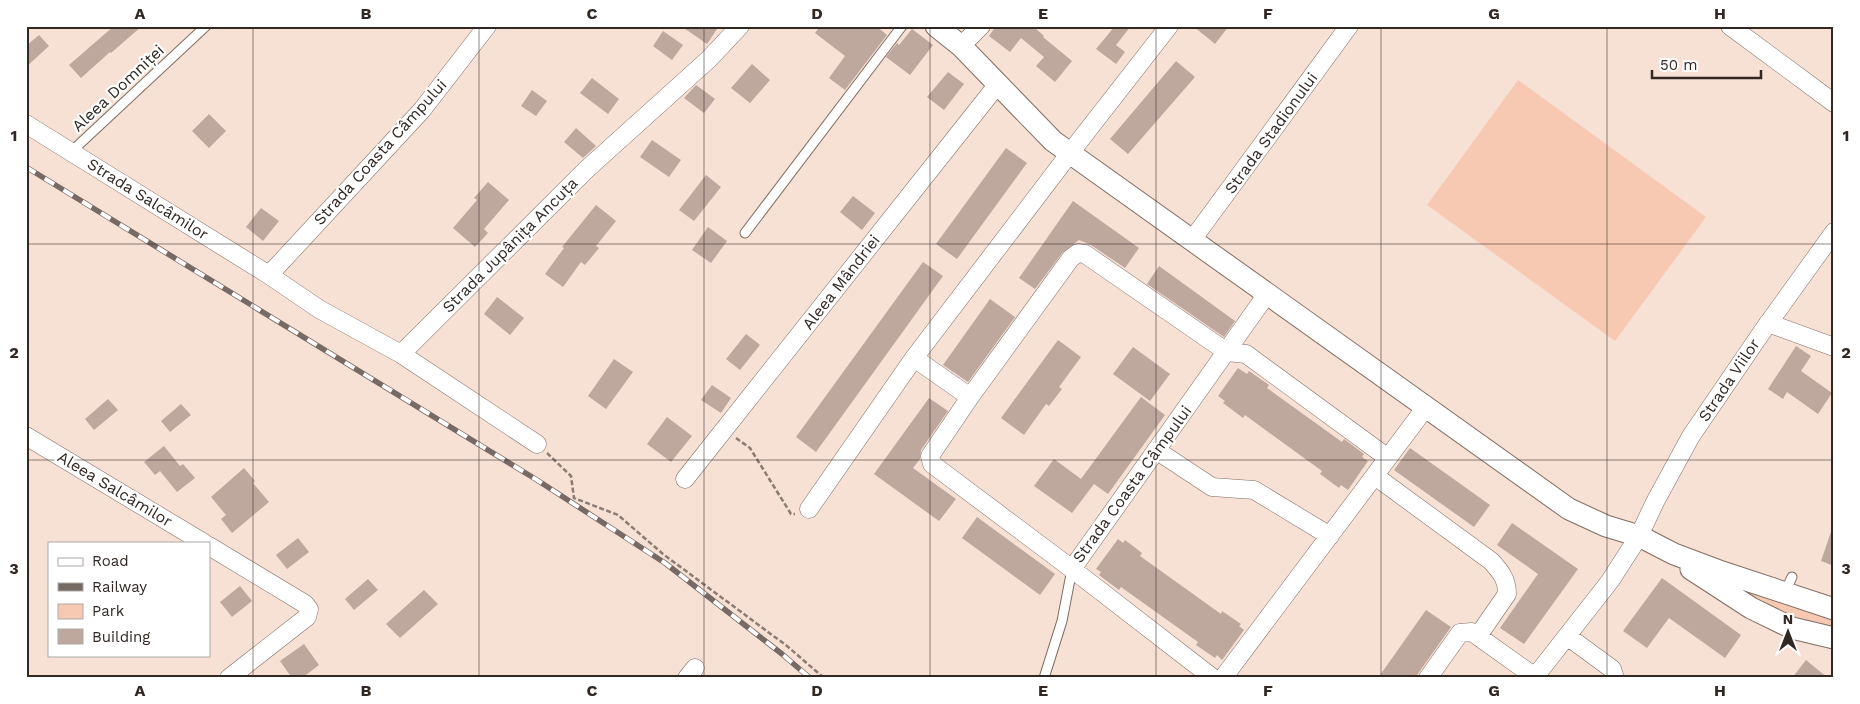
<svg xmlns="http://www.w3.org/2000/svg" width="1860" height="704" viewBox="0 0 1860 704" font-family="'Work Sans',sans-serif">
	<rect width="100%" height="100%" fill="#f7e0d4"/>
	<path fill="#f8c9b2" d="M1518,80L1706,217L1615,341L1427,205Z
		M1709,570L1834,611V635L1792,625Z"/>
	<path fill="#bea79d" d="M114,26H142L111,53L110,52L81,78L69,65Z
		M681,26H719L707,44Z
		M820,26H876L887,35L845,90L829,78L845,56L815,33Z
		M996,26H1033L1044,36L1043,37L1072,61L1055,82L1036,66L1044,57L1021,38L1010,52L989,36Z
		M1115,26H1131L1116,45L1125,52L1116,64L1096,49Z
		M1193,26H1229L1215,44Z
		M912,29L933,45L910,75L886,57L897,43L899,45Z
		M663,31L683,45L672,60L653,46Z
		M39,35L49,46L26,67V46Z
		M1176,61L1195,77L1128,154L1110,139Z
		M752,64L770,80L750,103L731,88Z
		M948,72L964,84L944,110L927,97Z
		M592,78L619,99L608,114L580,93Z
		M696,85L715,99L704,113L684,98Z
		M532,90L547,101L536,116L521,106Z
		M209,114L226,131L209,148L192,131Z
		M576,128L596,146L583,158L564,142Z
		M652,140L681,160L669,177L640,157Z
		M1006,148L1027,163L957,259L936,244Z
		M706,175L721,187L694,221L679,210Z
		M488,182L509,200L484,229L488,233L475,247L453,228L477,200L474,198Z
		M853,196L875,213L862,230L840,212Z
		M1073,201L1139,248L1125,268L1091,245L1079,240L1063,252L1035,289L1019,278Z
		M596,205L616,221L596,246L599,248L585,265L581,262L563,287L545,274L564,248L562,247Z
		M261,208L279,221L263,241L246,227Z
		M708,227L727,241L711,263L692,250Z
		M923,262L943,276L816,452L796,437Z
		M1159,266L1235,321L1224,337L1147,284Z
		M497,297L524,318L510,335L484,314Z
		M990,299L1015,317L968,382L943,365Z
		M746,334L760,345L740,370L726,359Z
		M1058,340L1081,357L1059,387L1062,389L1049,406L1046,404L1024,435L1001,418Z
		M1796,346L1811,356L1801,371L1832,393L1818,414L1787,392L1783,399L1768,389Z
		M1133,347L1170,374L1150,401L1113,374Z
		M614,359L633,372L606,409L588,396Z
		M1238,368L1247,374L1249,371L1269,385L1267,388L1342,442L1344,439L1364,454L1362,457L1368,461L1348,490L1341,485L1339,488L1320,474L1322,471L1245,415L1243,418L1223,403L1225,401L1218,396Z
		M712,385L731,398L721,413L701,400Z
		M1141,397L1165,415L1108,494L1094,484L1072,513L1034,486L1054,459L1081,479Z
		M929,398L948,411L921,450L920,459L913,468L956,499L939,521L874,474Z
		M108,399L118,410L94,430L85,419Z
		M181,404L191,415L170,432L161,421Z
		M667,417L692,436L671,462L647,444Z
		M164,446L180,466L183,464L195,478L177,492L160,471L155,475L144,462Z
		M1410,448L1490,505L1474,527L1394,470Z
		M244,468L255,481L253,483L269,502L232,533L221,519L226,515L211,497Z
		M977,517L1055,574L1040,595L962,538Z
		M1512,523L1578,569L1524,644L1500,628L1538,574L1497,545Z
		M1832,529H1834V566L1821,561Z
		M298,538L309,552L287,569L276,555Z
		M1118,539L1123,543L1125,540L1142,553L1140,556L1221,614L1222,611L1241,624L1239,626L1244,630L1222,660L1217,655L1215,658L1196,645L1198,642L1121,587L1119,590L1099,575L1101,572L1096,569Z
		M1662,578L1741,635L1725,658L1669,618L1647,648L1623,631Z
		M368,579L378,590L354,610L345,599Z
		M240,586L252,601L232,617L220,602Z
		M424,590L438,604L400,638L386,624Z
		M1426,610L1451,627L1415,678H1378Z
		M304,644L319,665L302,678H292L280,661Z
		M1806,660L1828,678H1792Z"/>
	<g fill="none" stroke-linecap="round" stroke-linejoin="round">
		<g stroke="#816d63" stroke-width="11">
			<path id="service" d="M72,151L206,26
				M745,233L902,26
				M1785,592L1792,577
				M1044,678L1062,621L1072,569"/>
		</g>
		<g stroke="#816d63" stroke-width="19">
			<path id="minor" d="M1730,26L1834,103
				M961,46L981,26
				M26,124L269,275L319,309L401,354
				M1192,240L1349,26
				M269,275L422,110L487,26
				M1768,323L1834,347
				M914,358L970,397L1071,258L1078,253L1085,254L1227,352L1246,354L1388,458
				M970,397L930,456L932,464L1072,569L1213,678
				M26,436L204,543
				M537,444L401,354L587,169L709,59L740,26
				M1156,450L1212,487L1254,490L1330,536
				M1375,476L1491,561C1501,572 1507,579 1507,594L1478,636
				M685,479L998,84
				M809,509L914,358L1070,153L1169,26
				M209,546L305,604L309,609L307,617L229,678
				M1072,569L1267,294
				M1567,636L1612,669L1615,678
				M687,678L695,668
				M1223,678L1426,407
				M1428,678L1460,633L1472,632L1535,677
				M1534,678L1610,581L1639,536L1655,502L1691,436L1762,332L1834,232"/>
		</g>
		<g stroke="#816d63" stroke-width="23">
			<path id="tertiary" d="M936,26L961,46L1053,141L1569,509L1606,526L1639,536L1674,554L1722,572L1834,609
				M1691,569L1751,608L1792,628L1834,638"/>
		</g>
		<path stroke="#8b7c74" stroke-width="2.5" stroke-dasharray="5 2.5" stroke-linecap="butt" d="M736,438L750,448L791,514H795
			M547,453L571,476L574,498L618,515L663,554L787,646L824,678"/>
		<use href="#service" stroke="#fff" stroke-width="9"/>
		<use href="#minor" stroke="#fff" stroke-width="18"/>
		<use href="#tertiary" stroke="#fff" stroke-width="21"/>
		<g stroke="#776963" stroke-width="5.5">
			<path id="rail" d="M26,167L537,480L665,563L782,654L810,678"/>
		</g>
		<use href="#rail" stroke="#fff" stroke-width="4" stroke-dasharray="11" stroke-linecap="butt"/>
	</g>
	<path fill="none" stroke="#312824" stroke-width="1" stroke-opacity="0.55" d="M253,26V678M479,26V678M704,26V678M930,26V678M1156,26V678M1381,26V678M1607,26V678M26,244H1834M26,460H1834"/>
	<g text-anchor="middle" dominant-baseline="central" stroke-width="4.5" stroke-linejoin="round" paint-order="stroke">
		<g font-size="16" fill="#312824" stroke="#fff">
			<text transform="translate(118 88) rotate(-43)">Aleea Domniței</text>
			<text transform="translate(1271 133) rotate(-54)">Strada Stadionului</text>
			<text transform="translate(380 152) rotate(-48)">Strada Coasta Câmpului</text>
			<text transform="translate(148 199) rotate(32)">Strada Salcâmilor</text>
			<text transform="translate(510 245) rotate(-45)">Strada Jupânița Ancuța</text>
			<text transform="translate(841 282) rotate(-52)">Aleea Mândriei</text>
			<text transform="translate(1729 380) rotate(-56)">Strada Viilor</text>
			<text transform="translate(1132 484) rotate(-54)">Strada Coasta Câmpului</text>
			<text transform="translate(115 489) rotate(31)">Aleea Salcâmilor</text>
		</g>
	</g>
	<rect width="1860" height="704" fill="none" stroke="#ffffff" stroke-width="55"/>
	<rect x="48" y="542" width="162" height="115" fill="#ffffff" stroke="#ada9a7"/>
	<rect x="58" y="558" width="25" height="8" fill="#ffffff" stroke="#ada9a7"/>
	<text x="92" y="566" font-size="15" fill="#312824">Road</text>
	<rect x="58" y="583" width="25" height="8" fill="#776963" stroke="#ada9a7"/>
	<text x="92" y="592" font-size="15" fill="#312824">Railway</text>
	<rect x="58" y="604" width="25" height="15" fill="#f8c9b2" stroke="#ada9a7"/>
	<text x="92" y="616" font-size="15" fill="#312824">Park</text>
	<rect x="58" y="629" width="25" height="15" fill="#bea79d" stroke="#ada9a7"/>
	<text x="92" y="642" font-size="15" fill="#312824">Building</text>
	<g transform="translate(1788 632)" stroke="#ffffff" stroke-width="4" paint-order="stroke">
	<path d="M0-4L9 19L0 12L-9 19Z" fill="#312824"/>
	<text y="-8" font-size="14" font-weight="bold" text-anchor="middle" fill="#312824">N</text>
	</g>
	<path d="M1652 70v8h109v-8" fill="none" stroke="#312824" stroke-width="2.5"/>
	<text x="1660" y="70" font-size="15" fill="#312824" stroke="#ffffff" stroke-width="4" paint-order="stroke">50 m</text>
	<rect x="28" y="28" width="1804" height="648" fill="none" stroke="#312824" stroke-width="2"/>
	<g font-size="16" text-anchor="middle" font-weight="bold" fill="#312824">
		<text x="140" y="19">A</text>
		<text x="366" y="19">B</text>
		<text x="592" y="19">C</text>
		<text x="817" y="19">D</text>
		<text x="1043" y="19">E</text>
		<text x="1268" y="19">F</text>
		<text x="1494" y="19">G</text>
		<text x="1720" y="19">H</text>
		<text x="14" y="141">1</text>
		<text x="1846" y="141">1</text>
		<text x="14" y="358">2</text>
		<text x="1846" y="358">2</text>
		<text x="14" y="574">3</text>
		<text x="1846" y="574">3</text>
		<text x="140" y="696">A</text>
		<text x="366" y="696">B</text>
		<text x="592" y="696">C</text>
		<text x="817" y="696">D</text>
		<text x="1043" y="696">E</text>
		<text x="1268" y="696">F</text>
		<text x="1494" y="696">G</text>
		<text x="1720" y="696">H</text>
	</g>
</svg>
